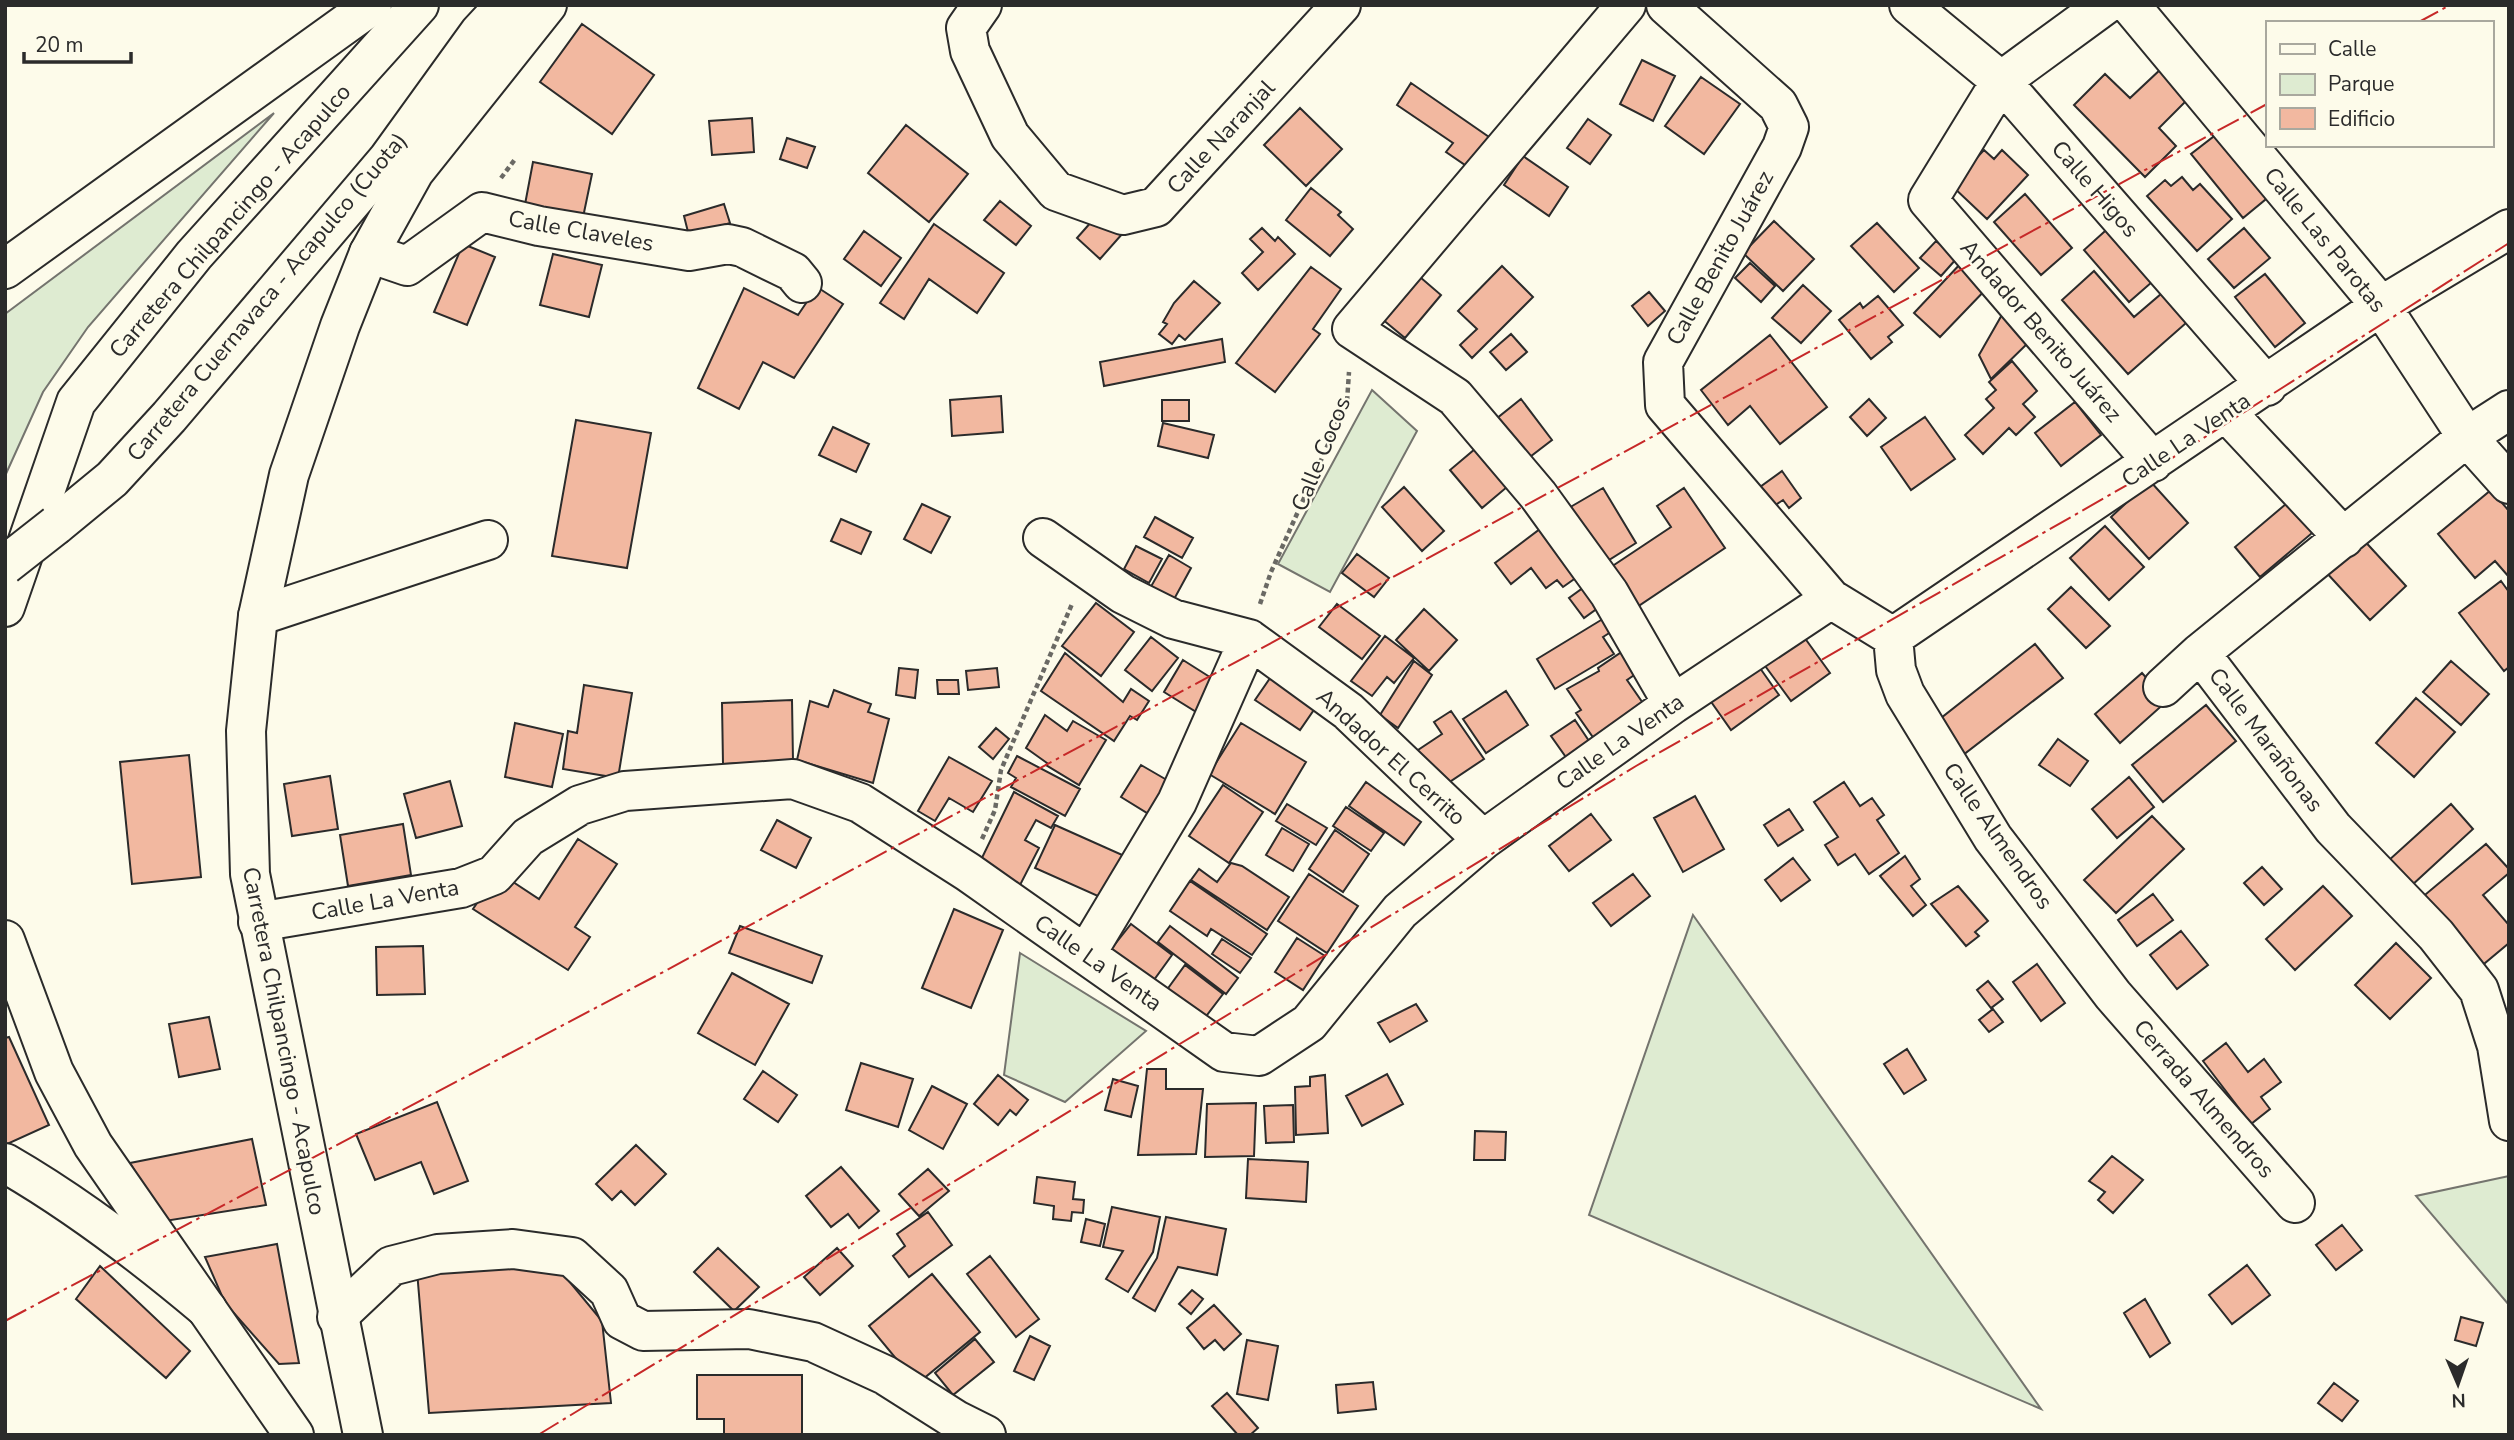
<svg xmlns="http://www.w3.org/2000/svg" width="2514" height="1440" viewBox="0 0 2514 1440" font-family="'Nunito Sans',sans-serif">
	<rect width="100%" height="100%" fill="#fdfbea"/>
	<path fill="#deebd1" stroke="#74746e" stroke-width="2" d="M274,113L88,327L43,392L5,476V314Z
		M1372,390L1417,431L1330,592L1278,564Z
		M1693,915L2041,1409L1589,1215Z
		M1020,953L1146,1031L1065,1102L1004,1075Z
		M2509,1176V1305L2416,1196Z"/>
	<path fill="#f2b8a0" stroke="#2b2b2b" stroke-width="2" d="M582,24L654,75L612,134L540,82Z
		M1642,60L1675,76L1653,121L1620,104Z
		M2162,68L2177,83L2173,87L2186,101L2159,128L2176,146L2145,177L2074,105L2105,74L2130,98Z
		M1701,77L1740,104L1704,154L1665,126Z
		M1411,83L1489,137L1468,167L1446,152L1453,143L1397,105Z
		M1300,108L1342,149L1306,186L1264,145Z
		M752,118L754,152L712,155L709,121Z
		M1588,119L1611,135L1590,164L1567,148Z
		M906,125L968,174L929,222L868,173Z
		M2226,127L2277,190L2243,218L2191,154Z
		M787,138L815,147L807,168L780,159Z
		M1984,150L1994,159L2002,150L2028,175L1987,219L1951,185Z
		M1523,156L1568,187L1549,216L1504,185Z
		M533,162L592,174L581,227L523,215Z
		M2182,177L2193,190L2200,184L2232,219L2197,251L2147,196L2165,180L2171,186Z
		M1311,188L1341,212L1338,215L1353,229L1330,256L1286,220Z
		M2025,194L2072,248L2041,275L1994,222Z
		M1000,201L1031,226L1016,245L984,220Z
		M724,204L730,223L689,236L684,216Z
		M1100,212L1123,233L1100,259L1077,238Z
		M1774,221L1814,259L1783,291L1743,253Z
		M1877,223L1919,268L1894,292L1851,246Z
		M2114,223L2160,275L2129,302L2084,250Z
		M934,224L1004,273L977,313L929,279L904,319L880,303Z
		M1262,228L1275,241L1278,237L1295,254L1258,290L1242,273L1263,252L1250,239Z
		M2244,228L2270,258L2234,288L2208,259Z
		M864,231L901,258L881,286L844,259Z
		M1936,241L1957,258L1941,276L1920,258Z
		M463,244L495,257L467,325L434,312Z
		M553,254L602,265L589,317L540,305Z
		M1963,261L1990,285L1940,337L1914,313Z
		M1750,263L1775,286L1761,302L1735,278Z
		M1502,266L1533,297L1472,358L1460,345L1477,329L1458,311Z
		M1311,267L1341,289L1313,329L1320,334L1275,392L1236,363Z
		M1413,271L1441,295L1405,338L1376,314Z
		M2094,271L2134,317L2168,288L2194,316L2128,374L2062,300Z
		M2265,274L2305,323L2275,347L2235,297Z
		M1194,281L1220,303L1185,340L1179,335L1172,344L1159,334L1167,324L1163,322L1174,303Z
		M1803,285L1831,311L1801,343L1772,318Z
		M817,287L843,304L794,378L763,362L739,409L698,388L744,288L798,315Z
		M1649,292L1665,311L1648,326L1632,306Z
		M1878,296L1903,325L1888,337L1892,342L1871,359L1839,320L1860,303L1863,308Z
		M2003,313L2030,341L1991,379L1979,355Z
		M1511,334L1527,352L1506,370L1490,352Z
		M1770,335L1827,407L1780,444L1750,406L1728,425L1701,390Z
		M1222,339L1225,362L1104,386L1100,362Z
		M2012,361L2037,391L2023,404L2035,417L2016,435L2009,428L1983,454L1965,435L1994,408L1986,399L1996,390L1989,382Z
		M1001,396L1003,432L952,436L950,400Z
		M1521,399L1552,440L1522,463L1491,423Z
		M1869,399L1886,418L1867,436L1850,417Z
		M1162,400H1189V421H1162Z
		M2075,402L2101,435L2061,466L2035,433Z
		M1925,417L1955,459L1911,490L1881,447Z
		M576,420L651,433L627,568L552,556Z
		M1163,423L1214,435L1208,458L1158,446Z
		M833,427L869,444L856,472L819,455Z
		M1475,449L1507,487L1482,508L1450,470Z
		M1782,471L1801,498L1789,508L1783,500L1774,506L1760,487Z
		M2150,481L2188,523L2149,559L2111,517Z
		M1404,487L1444,531L1422,551L1382,507Z
		M1603,488L1636,543L1601,565L1567,509Z
		M1684,488L1725,548L1637,607L1611,567L1671,527L1657,506Z
		M2491,490L2509,511V577L2495,561L2475,578L2438,534Z
		M2293,498L2318,528L2260,577L2235,547Z
		M922,504L950,517L931,553L904,539Z
		M1155,517L1193,538L1182,558L1144,537Z
		M841,519L871,532L861,554L831,541Z
		M2105,526L2144,567L2109,600L2070,558Z
		M1540,529L1577,577L1563,587L1557,580L1546,588L1531,568L1511,584L1495,563Z
		M2360,536L2406,586L2370,620L2324,570Z
		M1136,546L1162,559L1149,583L1124,569Z
		M1357,554L1389,578L1374,597L1342,573Z
		M1169,555L1191,568L1172,603L1149,590Z
		M2501,581L2509,592V667L2504,671L2459,613Z
		M1587,585L1602,605L1584,618L1569,598Z
		M2071,587L2110,626L2086,648L2048,609Z
		M1096,603L1134,632L1101,676L1062,646Z
		M1337,604L1380,636L1362,659L1319,627Z
		M1424,609L1457,640L1429,671L1396,640Z
		M1606,617L1614,630L1603,637L1614,654L1555,689L1537,659Z
		M1799,630L1830,673L1791,701L1760,659Z
		M1385,636L1414,658L1394,683L1387,677L1372,696L1351,681Z
		M1151,637L1178,658L1152,691L1125,670Z
		M2035,644L2063,678L1963,755L1936,722Z
		M1629,647L1643,669L1627,680L1647,709L1597,743L1576,713L1581,710L1567,689L1599,671L1598,668Z
		M1065,653L1123,702L1131,689L1149,701L1137,720L1130,716L1114,741L1041,691Z
		M1183,660L1224,686L1206,718L1164,692Z
		M1414,661L1432,675L1398,728L1380,715Z
		M1755,661L1779,695L1731,730L1707,696Z
		M2451,661L2489,694L2461,725L2423,692Z
		M899,668L918,670L915,698L896,695Z
		M997,668L999,687L968,690L966,671Z
		M1275,671L1320,701L1300,730L1255,700Z
		M2142,673L2167,701L2120,743L2095,714Z
		M937,680H958L959,694H938Z
		M584,685L632,693L618,778L563,769L568,731L577,733Z
		M834,690L871,704L868,712L889,719L873,783L797,760L810,701L828,707Z
		M1506,691L1528,725L1486,753L1463,719Z
		M2416,698L2455,732L2414,777L2376,743Z
		M792,700L793,761L723,764L722,703Z
		M2206,705L2236,741L2163,802L2132,765Z
		M1451,711L1484,759L1439,789L1415,752L1442,734L1434,722Z
		M1045,715L1067,731L1073,721L1106,740L1079,785L1046,765L1047,763L1026,748Z
		M1575,720L1591,744L1568,760L1551,736Z
		M515,723L563,734L552,787L505,777Z
		M1241,723L1306,762L1275,814L1209,774Z
		M996,728L1009,739L993,759L979,747Z
		M2058,739L2088,761L2070,786L2039,765Z
		M189,755L201,877L132,884L120,762Z
		M1017,756L1080,789L1065,816L1011,787L1016,778L1008,773Z
		M949,757L992,781L973,812L949,798L935,821L918,811Z
		M1141,765L1172,783L1152,816L1121,797Z
		M330,776L338,829L292,836L284,784Z
		M2129,777L2154,807L2117,838L2092,809Z
		M450,781L462,826L416,838L404,794Z
		M1366,782L1421,822L1404,845L1349,806Z
		M1844,782L1860,806L1872,798L1884,815L1877,820L1899,853L1869,874L1855,854L1838,865L1825,845L1838,837L1814,802Z
		M1223,785L1263,812L1229,863L1189,836Z
		M1014,792L1058,816L1051,828L1036,820L1025,840L1039,848L1018,889L977,868Z
		M1695,796L1724,849L1683,872L1654,818Z
		M1287,804L1327,828L1316,845L1276,821Z
		M2451,804L2473,829L2411,886L2388,861Z
		M1346,807L1384,833L1371,851L1333,826Z
		M1789,809L1803,830L1778,846L1764,825Z
		M1591,814L1611,840L1569,871L1549,846Z
		M2152,816L2184,849L2116,913L2084,880Z
		M777,820L811,838L796,868L761,850Z
		M403,824L411,875L348,886L340,835Z
		M1055,825L1129,858L1109,901L1035,868Z
		M1282,828L1309,844L1293,871L1266,855Z
		M1335,830L1369,854L1343,892L1309,869Z
		M578,839L617,864L575,927L590,937L568,970L473,909L498,872L539,899Z
		M2486,844L2509,869V873L2483,895L2509,925V943L2479,968L2420,899Z
		M1905,856L1920,879L1911,886L1926,905L1913,916L1880,876Z
		M1793,858L1810,880L1781,901L1765,880Z
		M1231,863L1242,866L1289,897L1267,930L1191,880L1199,869L1217,882Z
		M2262,867L2282,889L2264,905L2244,883Z
		M1309,874L1358,906L1327,953L1278,921Z
		M1633,874L1650,896L1611,926L1593,903Z
		M1190,881L1267,934L1252,955L1211,929L1207,936L1170,911Z
		M1958,886L1988,921L1975,932L1979,936L1966,946L1931,904Z
		M2323,886L2352,916L2295,970L2266,939Z
		M2153,894L2173,920L2137,946L2118,920Z
		M954,909L1003,930L971,1008L922,988Z
		M1131,924L1172,955L1151,984L1108,953Z
		M740,926L822,956L812,983L729,953Z
		M1170,926L1238,978L1226,994L1158,942Z
		M2181,931L2208,965L2177,989L2150,955Z
		M1297,938L1325,956L1303,990L1275,972Z
		M1222,939L1251,958L1240,973L1212,954Z
		M2396,943L2431,978L2390,1019L2355,985Z
		M423,946L425,994L377,995L376,947Z
		M2037,964L2065,1003L2041,1021L2013,982Z
		M1185,965L1223,994L1204,1019L1166,991Z
		M732,973L789,1004L755,1065L698,1033Z
		M1988,981L2003,999L1991,1008L1977,990Z
		M1416,1004L1427,1021L1390,1042L1378,1023Z
		M1993,1009L2003,1022L1989,1032L1979,1020Z
		M209,1017L220,1069L179,1077L169,1024Z
		M9,1037L49,1125L5,1145V1038Z
		M2226,1043L2248,1072L2264,1059L2281,1082L2261,1097L2270,1109L2251,1124L2203,1061Z
		M1907,1049L1926,1080L1904,1094L1884,1064Z
		M861,1063L913,1079L898,1127L846,1110Z
		M1147,1069H1166V1089H1203L1196,1154L1138,1155Z
		M763,1071L797,1095L778,1122L744,1099Z
		M1387,1074L1403,1104L1362,1126L1346,1096Z
		M998,1075L1028,1100L1016,1115L1010,1110L998,1125L974,1104Z
		M1325,1075L1328,1133L1296,1135L1295,1087L1310,1086V1077Z
		M1113,1079L1138,1086L1131,1117L1105,1110Z
		M932,1086L967,1104L943,1149L909,1130Z
		M437,1102L468,1181L434,1194L421,1162L375,1180L356,1134Z
		M1256,1103L1254,1156L1205,1157L1207,1104Z
		M1293,1105L1294,1142L1266,1143L1264,1106Z
		M1475,1131L1506,1132L1505,1160H1474Z
		M252,1139L266,1205L165,1221L130,1163Z
		M636,1145L666,1174L635,1205L621,1191L612,1200L596,1184Z
		M2112,1156L2143,1180L2113,1213L2098,1200L2105,1192L2089,1181Z
		M1248,1159L1308,1162L1306,1202L1246,1198Z
		M841,1167L879,1211L859,1228L848,1214L831,1227L806,1196Z
		M928,1169L949,1191L919,1216L899,1194Z
		M1037,1177L1075,1182L1073,1199L1084,1200L1083,1213L1072,1212L1071,1221L1053,1219L1054,1206L1034,1203Z
		M1112,1207L1160,1217L1153,1252L1128,1292L1106,1279L1123,1251L1103,1247Z
		M928,1212L952,1245L909,1277L893,1256L905,1246L897,1234Z
		M1166,1217L1226,1229L1217,1275L1178,1267L1155,1311L1133,1298L1157,1258Z
		M1086,1219L1105,1224L1100,1246L1081,1242Z
		M2342,1225L2362,1250L2336,1270L2316,1245Z
		M277,1244L299,1363L279,1364L225,1303L205,1257Z
		M718,1248L759,1287L734,1311L694,1272Z
		M837,1248L853,1266L820,1295L804,1277Z
		M990,1256L1039,1319L1016,1337L967,1274Z
		M554,1263L602,1321L611,1403L429,1413L417,1271Z
		M2247,1265L2270,1295L2232,1324L2209,1295Z
		M100,1266L190,1351L166,1378L76,1299Z
		M932,1274L980,1332L917,1384L869,1326Z
		M1192,1290L1203,1299L1191,1314L1179,1304Z
		M2145,1299L2170,1343L2150,1357L2124,1313Z
		M1214,1305L1241,1334L1224,1350L1215,1340L1204,1349L1187,1328Z
		M2461,1317L2483,1323L2476,1346L2455,1340Z
		M1030,1336L1050,1346L1034,1380L1014,1371Z
		M975,1339L994,1362L953,1395L935,1373Z
		M1247,1340L1278,1346L1268,1400L1237,1394Z
		M697,1375H802V1435H724V1419H697Z
		M1373,1382L1376,1409L1338,1413L1336,1385Z
		M2334,1383L2358,1401L2342,1421L2318,1403Z
		M1227,1393L1258,1428L1250,1435H1238L1212,1406Z"/>
	<g fill="none" stroke-linecap="round" stroke-linejoin="round">
		<g stroke="#2b2b2b" stroke-width="42">
			<path id="minor" d="M982,5L966,28L970,51L1010,136L1056,191L1123,215L1156,207L1341,5
				M1626,5L1352,329L1455,397L1538,495L1609,593L1673,704
				M1666,5L1778,105L1789,127L1782,147L1663,362L1665,405L1831,599L1893,637
				M1909,5L2001,81L2267,386
				M2105,5L2001,81L1928,200L2153,462
				M2130,5L2381,306L2467,437L2509,484
				M369,253L407,266L482,212L539,226L689,251L728,244L742,247L793,272L802,283
				M2226,412L2344,538
				M1043,538L1123,594L1173,619L1249,639L1348,711L1483,840
				M258,616L488,540
				M2200,653L2333,828L2436,935L2479,990L2497,1046L2509,1121
				M2163,687L2200,653L2467,437L2509,410
				M258,922L461,888L494,875L528,837L580,805L625,791L793,779L860,803L968,872L1224,1052L1259,1056L1309,1023L1400,911L1483,840L1673,704L1831,599
				M1086,954L1177,802L1249,639
				M2295,1203L2113,995L1993,838L1905,694L1896,670L1893,637L2381,306L2509,229
				M337,1317L391,1266L438,1254L513,1249L572,1257L609,1291L622,1320L643,1331L749,1329L813,1342L885,1375L956,1420L986,1435"/>
		</g>
		<g stroke="#2b2b2b" stroke-width="42">
			<path id="major" d="M5,607L76,402L194,255L419,5
				M5,940L54,1072L93,1145L294,1435
				M363,1435L250,874L246,731L258,616L289,475L340,326L369,253L414,172L547,5"/>
		</g>
		<g stroke="#2b2b2b" stroke-width="42">
			<path id="highway" d="M5,269L372,5
				M56,525L112,479L169,417L388,159L479,33L505,5
				M5,1163C78,1205 143,1255 207,1309"/>
		</g>
		<path stroke="#6a6964" stroke-width="4.5" stroke-dasharray="5 3.5" stroke-linecap="butt" d="M501,178L516,158
			M1260,604L1271,572L1347,402L1349,372
			M982,839L995,810L1001,770L1072,604"/>
		<use href="#minor" stroke="#fdfbea" stroke-width="38"/>
		<use href="#major" stroke="#fdfbea" stroke-width="38"/>
		<use href="#highway" stroke="#fdfbea" stroke-width="38"/>
		<g stroke="#2b2b2b" stroke-width="42" stroke-linecap="butt">
			<path id="highway-bridge" d="M5,565L56,525"/>
		</g>
		<use href="#highway-bridge" stroke="#fdfbea" stroke-width="38"/>
		<path stroke="#c62828" stroke-width="2" stroke-dasharray="24 5 3.5 5" stroke-linecap="butt" d="M2417,23L2450,5
			M5,1321L667,970L2267,104
			M538,1435L1636,766L2155,469L2509,243"/>
	</g>
	<g text-anchor="middle" dominant-baseline="central" stroke-width="5" stroke-linejoin="round" paint-order="stroke">
		<g font-size="23" fill="#2b2b2b" stroke="#fdfbea">
			<text transform="translate(1221 137) rotate(-47)">Calle Naranjal</text>
			<text transform="translate(2095 189) rotate(49)">Calle Higos</text>
			<text transform="translate(230 221) rotate(-49)">Carretera Chilpancingo - Acapulco</text>
			<text transform="translate(581 231) rotate(10)">Calle Claveles</text>
			<text transform="translate(2325 240) rotate(51)">Calle Las Parotas</text>
			<text transform="translate(1720 258) rotate(-61)">Calle Benito Juárez</text>
			<text transform="translate(267 297) rotate(-50)">Carretera Cuernavaca - Acapulco (Cuota)</text>
			<text transform="translate(2041 331) rotate(49)">Andador Benito Juárez</text>
			<text transform="translate(2186 440) rotate(-34)">Calle La Venta</text>
			<text transform="translate(1321 454) rotate(-68)">Calle Cocos</text>
			<text transform="translate(2266 740) rotate(53)">Calle Marañonas</text>
			<text transform="translate(1620 742) rotate(-35)">Calle La Venta</text>
			<text transform="translate(1391 757) rotate(42)">Andador El Cerrito</text>
			<text transform="translate(1998 836) rotate(55)">Calle Almendros</text>
			<text transform="translate(385 900) rotate(-10)">Calle La Venta</text>
			<text transform="translate(1098 963) rotate(35)">Calle La Venta</text>
			<text transform="translate(284 1041) rotate(79)">Carretera Chilpancingo - Acapulco</text>
			<text transform="translate(2204 1099) rotate(49)">Cerrada Almendros</text>
		</g>
	</g>
	<rect width="2514" height="1440" fill="none" stroke="#2b2b2b" stroke-width="14"/>
	<rect x="2266" y="21" width="228" height="126" fill="#fdfbea" stroke="#a9a89e" stroke-width="2"/>
	<rect x="2280" y="44" width="35" height="10" fill="#fdfbea" stroke="#a9a89e" stroke-width="2"/>
	<text x="2328" y="56" font-size="21" fill="#2b2b2b">Calle</text>
	<rect x="2280" y="74" width="35" height="21" fill="#deebd1" stroke="#a9a89e" stroke-width="2"/>
	<text x="2328" y="91" font-size="21" fill="#2b2b2b">Parque</text>
	<rect x="2280" y="108" width="35" height="21" fill="#f2b8a0" stroke="#a9a89e" stroke-width="2"/>
	<text x="2328" y="126" font-size="21" fill="#2b2b2b">Edificio</text>
	<g transform="translate(2458 1384) rotate(178)" stroke="#fdfbea" stroke-width="5" paint-order="stroke">
	<path d="M0-5L12 26L0 18L-12 26Z" fill="#2b2b2b"/>
	<text y="-10" font-size="19" font-weight="bold" text-anchor="middle" fill="#2b2b2b">N</text>
	</g>
	<path d="M24 52v10h107v-10" fill="none" stroke="#2b2b2b" stroke-width="3.5"/>
	<text x="35" y="52" font-size="21" fill="#2b2b2b" stroke="#fdfbea" stroke-width="5" paint-order="stroke">20 m</text>
</svg>
